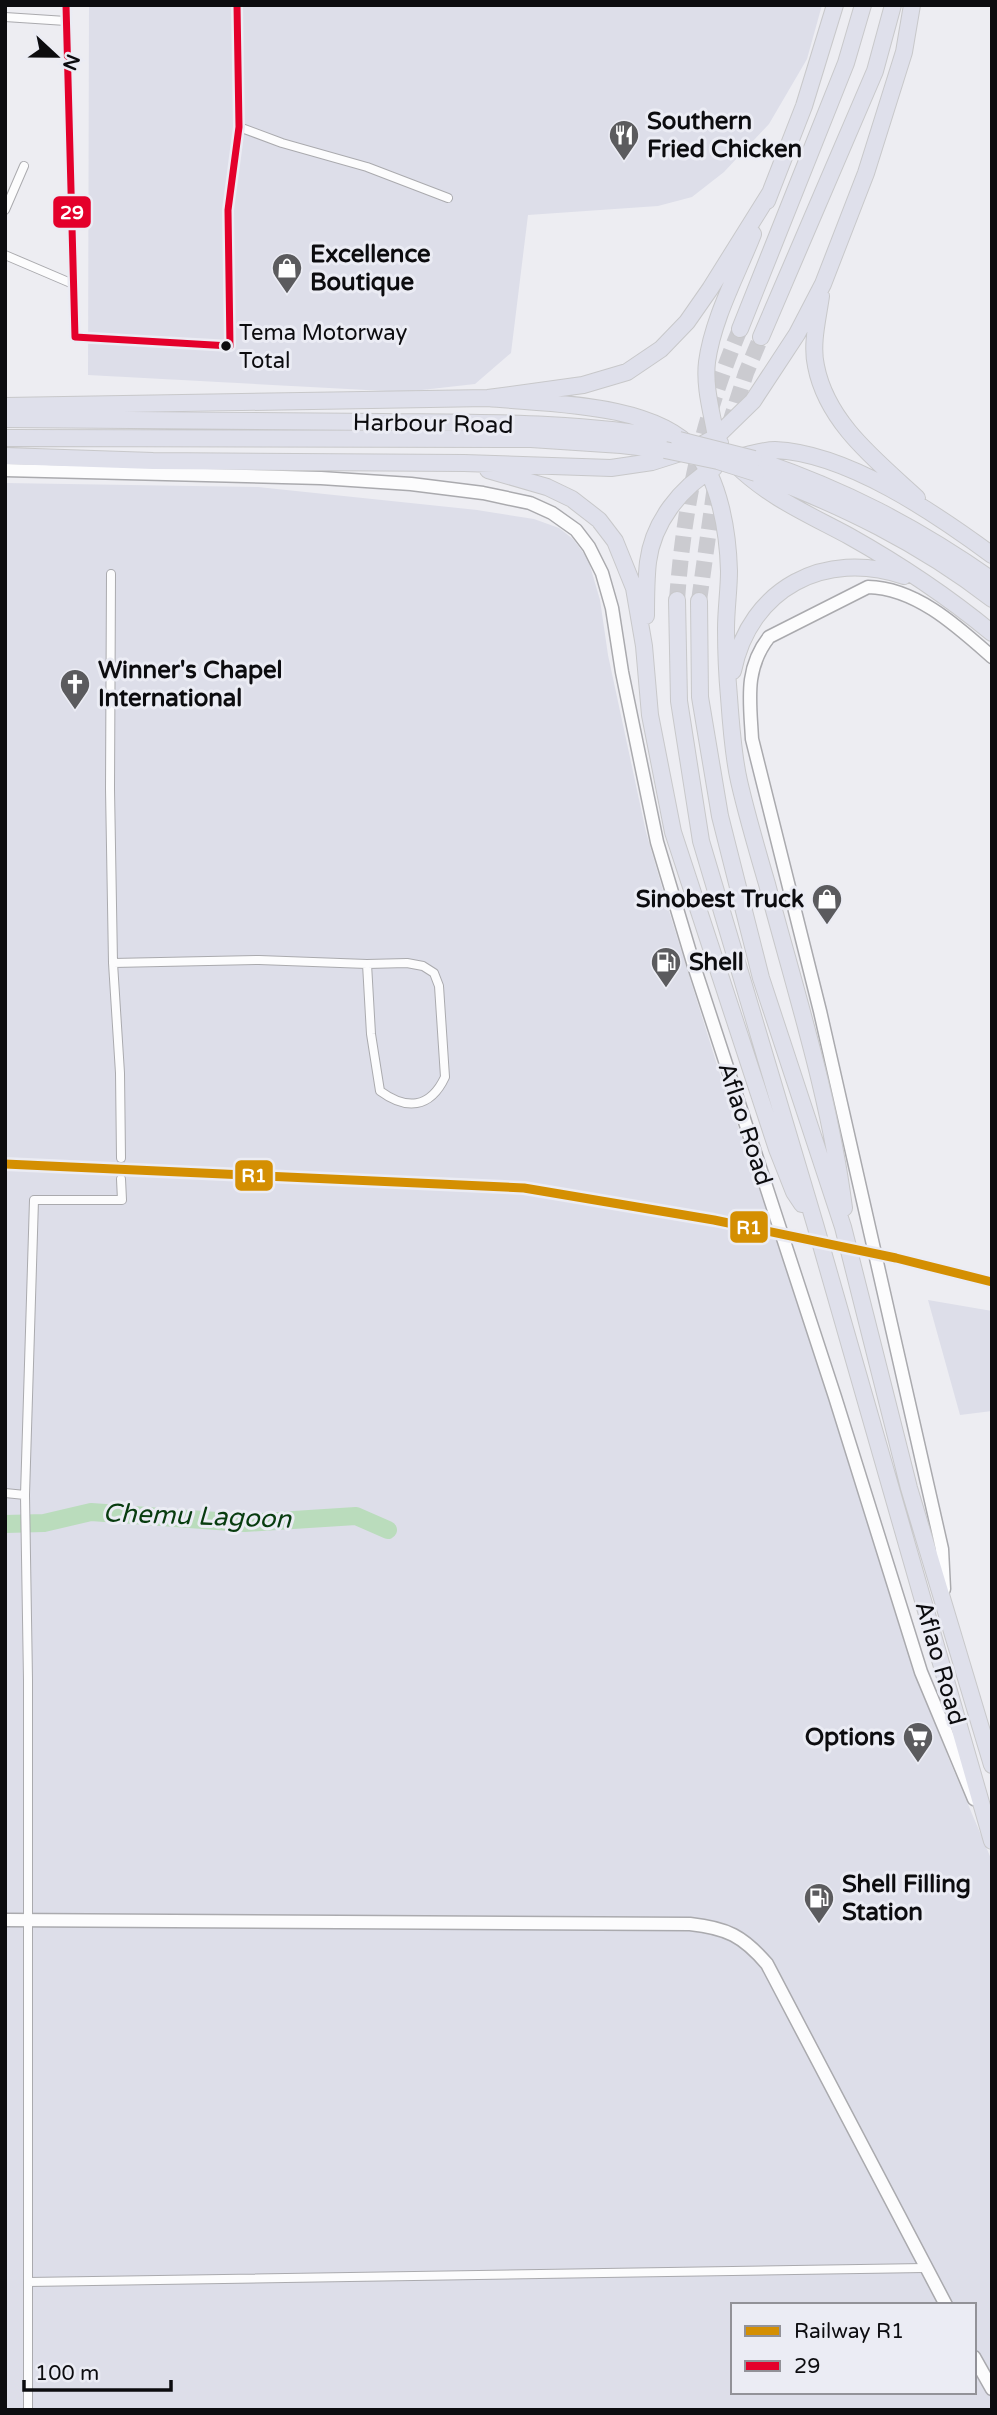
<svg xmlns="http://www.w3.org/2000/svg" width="997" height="2415" viewBox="0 0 997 2415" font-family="'Varela Round',sans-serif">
	<rect width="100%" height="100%" fill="#ededf2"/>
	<path fill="#dddee9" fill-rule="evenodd" d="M89,5H822L807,59L769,124L724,172L692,197L658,206L528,215L511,353L475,384L404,392L88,375Z
		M5,483L258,487L477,510L534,519L559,528L573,539L588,559L600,600L608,655L646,832L668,908L723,1084L792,1279L910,1650L948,1757L992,1861V2410H5ZM733,2305H974V2392H733Z
		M928,1300L992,1311V1411L960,1415Z"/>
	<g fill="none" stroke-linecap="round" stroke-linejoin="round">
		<path stroke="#badcbc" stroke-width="18" d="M5,1524L44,1523L91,1512L245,1523L356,1516L388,1530"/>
		<path stroke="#cbcbd0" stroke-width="8" stroke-dasharray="8 4" stroke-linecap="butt" d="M121,1158V1179"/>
		<path stroke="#cbcbd0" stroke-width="16" stroke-dasharray="16 8" stroke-linecap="butt" d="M729,426L746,373L761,337
			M677,600C684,502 702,420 740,329
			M699,601L715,486"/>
		<g stroke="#aaaaae" stroke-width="10">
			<path id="street" d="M66,5L75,337L230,346L228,210L239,127L237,5
				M5,17L66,21
				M239,127L282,143L367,167L448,198
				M5,210L24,166
				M5,255L73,284
				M111,574L110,789L113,963L120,1073L121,1158
				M113,963L259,960L367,964L407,963L423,966L434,973L439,986L445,1077C430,1109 406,1110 380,1091L371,1034L367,964
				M5,1493L25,1495
				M28,2282L925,2268
				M28,2410V1680L25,1495L34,1200H122L121,1179"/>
		</g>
		<g stroke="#aaaaae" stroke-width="15">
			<path id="secondary" d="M5,470L321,478L411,484L483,493L530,503L552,513L576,530L589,547L602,573L612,608L622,672L657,842L694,966L835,1397L921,1672L974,1799
				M944,1589L942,1549L820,1011L752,739C750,701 744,669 769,637L868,587C916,588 957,626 992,657
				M5,1920L690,1924C727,1928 743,1936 767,1964L946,2305
				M974,2357L992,2389"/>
		</g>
		<g stroke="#c8c8ca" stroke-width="18">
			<path id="highway" d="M767,201L804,106L835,5
				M821,296C818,318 811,344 816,366C827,423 877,461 917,498
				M740,329L846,63L863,5
				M761,337L875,71L893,5
				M488,398C547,404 652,402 694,450C720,480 728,533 729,571C729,590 726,609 726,629C726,652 727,675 729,697C731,725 733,755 739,781C747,816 757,850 767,884C795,990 830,1098 844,1208
				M5,406L488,398L583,385L627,372L661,349L687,322L710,289L770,193
				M5,419C131,420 257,421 382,422C479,423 578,421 673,439
				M5,438L531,439L621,445L665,450
				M720,443L716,437C712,413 704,387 707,362C713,318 737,275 753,234
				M5,456L153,461L464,463L611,468L652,462L693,449L716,437L753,401L797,334L823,284L866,173L904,52L912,5
				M738,457C749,455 763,450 775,450C847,453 935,513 992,555
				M754,459C843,489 915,526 992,580
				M735,464C768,497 808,514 849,536C899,564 947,596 992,633
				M488,470L547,487L572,499L599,520L615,541L634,588L644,646L650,715L673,832L777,1149L794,1192L802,1204
				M756,473C841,505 920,543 992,599
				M677,600L679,701L701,841L815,1224L992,1841
				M699,601L700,697L720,816L761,978L843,1227L909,1488L992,1765
				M646,616C646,598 646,580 648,562C653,522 681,487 714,468
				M733,671C750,588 825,549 904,576"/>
		</g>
		<use href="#street" stroke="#fcfcfd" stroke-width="8"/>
		<use href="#secondary" stroke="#fcfcfd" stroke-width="12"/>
		<use href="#highway" stroke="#dfe0eb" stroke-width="16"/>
		<g stroke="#c8c8ca" stroke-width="18" stroke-linecap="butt">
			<path id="highway-bridge" d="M679,440L754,459
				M665,450L718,461L756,473"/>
		</g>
		<use href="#highway-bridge" stroke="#dfe0eb" stroke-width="16"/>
		<g stroke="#ebecf4" stroke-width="12">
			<path id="bus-1" d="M66,5L75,337L230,346L228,210L239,127L237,5"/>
		</g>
		<use href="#bus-1" stroke="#e4002b" stroke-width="7"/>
		<g stroke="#ebecf4" stroke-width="14">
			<path id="rail-1" d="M5,1164L524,1188L714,1220L896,1258L992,1282"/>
		</g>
		<use href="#rail-1" stroke="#d48f02" stroke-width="9"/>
	</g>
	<defs>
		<g id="restaurant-pin" transform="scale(1.575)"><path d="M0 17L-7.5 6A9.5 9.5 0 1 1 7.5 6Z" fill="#5b5b5e" stroke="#ebecf4"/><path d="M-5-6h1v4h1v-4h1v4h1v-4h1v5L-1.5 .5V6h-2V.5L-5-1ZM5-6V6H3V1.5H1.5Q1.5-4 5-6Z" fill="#fff"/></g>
		<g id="shop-pin" transform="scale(1.575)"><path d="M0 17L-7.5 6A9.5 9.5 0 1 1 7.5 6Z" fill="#5b5b5e" stroke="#ebecf4"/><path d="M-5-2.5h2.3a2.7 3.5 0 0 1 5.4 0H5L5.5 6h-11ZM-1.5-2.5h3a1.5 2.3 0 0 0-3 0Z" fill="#fff"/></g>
		<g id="church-pin" transform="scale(1.575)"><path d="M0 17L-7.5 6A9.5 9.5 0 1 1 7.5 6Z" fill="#5b5b5e" stroke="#ebecf4"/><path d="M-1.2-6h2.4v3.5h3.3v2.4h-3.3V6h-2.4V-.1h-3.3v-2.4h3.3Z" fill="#fff"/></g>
		<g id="fuel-pin" transform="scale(1.575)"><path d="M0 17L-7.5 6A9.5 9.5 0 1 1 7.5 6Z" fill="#5b5b5e" stroke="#ebecf4"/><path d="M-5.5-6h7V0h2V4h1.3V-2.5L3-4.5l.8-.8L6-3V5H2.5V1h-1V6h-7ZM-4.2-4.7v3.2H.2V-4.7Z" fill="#fff"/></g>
		<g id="supermarket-pin" transform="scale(1.575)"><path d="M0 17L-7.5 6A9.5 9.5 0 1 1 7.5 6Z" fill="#5b5b5e" stroke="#ebecf4"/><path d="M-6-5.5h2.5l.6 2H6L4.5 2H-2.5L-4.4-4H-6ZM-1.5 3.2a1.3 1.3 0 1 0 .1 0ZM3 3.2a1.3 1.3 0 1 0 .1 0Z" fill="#fff"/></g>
	</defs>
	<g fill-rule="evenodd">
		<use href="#restaurant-pin" x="624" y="135"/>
		<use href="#shop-pin" x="287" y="268"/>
		<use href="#church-pin" x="75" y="684"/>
		<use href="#shop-pin" x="827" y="899"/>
		<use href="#fuel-pin" x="666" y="962"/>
		<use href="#supermarket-pin" x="918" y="1737"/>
		<use href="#fuel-pin" x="819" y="1898"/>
	</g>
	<circle fill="#0c0c0f" stroke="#ebecf4" stroke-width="2.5" cx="226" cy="346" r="6"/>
	<g text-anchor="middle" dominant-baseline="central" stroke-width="6" stroke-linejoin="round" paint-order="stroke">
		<g font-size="22" fill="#0c0c0f" stroke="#ebecf4" text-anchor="start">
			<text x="239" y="333">Tema Motorway<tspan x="239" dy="28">Total</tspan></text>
		</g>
		<g font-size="24" font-weight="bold" fill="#0c0c0f" stroke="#ebecf4" text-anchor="start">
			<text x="647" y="121">Southern<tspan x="647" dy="28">Fried Chicken</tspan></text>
			<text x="310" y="254">Excellence<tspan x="310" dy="28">Boutique</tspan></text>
			<text x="98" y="670">Winner's Chapel<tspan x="98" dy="28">International</tspan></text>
			<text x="804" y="899" text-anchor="end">Sinobest Truck</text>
			<text x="689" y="962">Shell</text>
			<text x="895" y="1737" text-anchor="end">Options</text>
			<text x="842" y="1884">Shell Filling<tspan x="842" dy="28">Station</tspan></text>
		</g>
		<g font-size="24" fill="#0c0c0f" stroke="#ebecf4">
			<text transform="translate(433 424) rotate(1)">Harbour Road</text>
			<text transform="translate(745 1124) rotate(72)">Aflao Road</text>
			<text transform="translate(940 1663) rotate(74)">Aflao Road</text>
		</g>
		<g font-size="26" font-style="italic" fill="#083c0f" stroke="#ebecf4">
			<text transform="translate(197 1516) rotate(2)">Chemu Lagoon</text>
		</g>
	</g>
	<g stroke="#ebecf4" stroke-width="2.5">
		<rect x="52" y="195" width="40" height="34" rx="7" fill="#e4002b"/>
		<rect x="234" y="1159" width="40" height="33" rx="7" fill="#d48f02"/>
		<rect x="729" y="1210" width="40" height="34" rx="7" fill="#d48f02"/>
	</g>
	<g font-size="19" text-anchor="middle" font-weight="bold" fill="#fff">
		<text x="72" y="219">29</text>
		<text x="254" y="1182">R1</text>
		<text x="749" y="1234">R1</text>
	</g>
	<rect width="997" height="2415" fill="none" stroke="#0c0c0f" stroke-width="14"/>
	<rect x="731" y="2303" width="245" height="91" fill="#ebecf4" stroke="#929298" stroke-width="2"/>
	<rect x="745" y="2326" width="35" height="10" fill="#d48f02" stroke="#929298" stroke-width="2"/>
	<text x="794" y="2338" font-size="21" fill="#0c0c0f">Railway R1</text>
	<rect x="745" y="2361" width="35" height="10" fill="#e4002b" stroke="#929298" stroke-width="2"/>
	<text x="794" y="2373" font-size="21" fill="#0c0c0f">29</text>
	<g transform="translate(56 56) rotate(112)" stroke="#ebecf4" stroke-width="5" paint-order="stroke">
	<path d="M0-5L12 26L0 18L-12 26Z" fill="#0c0c0f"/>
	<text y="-10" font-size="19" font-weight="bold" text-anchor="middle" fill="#0c0c0f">N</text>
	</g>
	<path d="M24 2380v10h147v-10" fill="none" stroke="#0c0c0f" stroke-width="3.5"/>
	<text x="35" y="2380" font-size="21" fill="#0c0c0f" stroke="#ebecf4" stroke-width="5" paint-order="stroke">100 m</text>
</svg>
